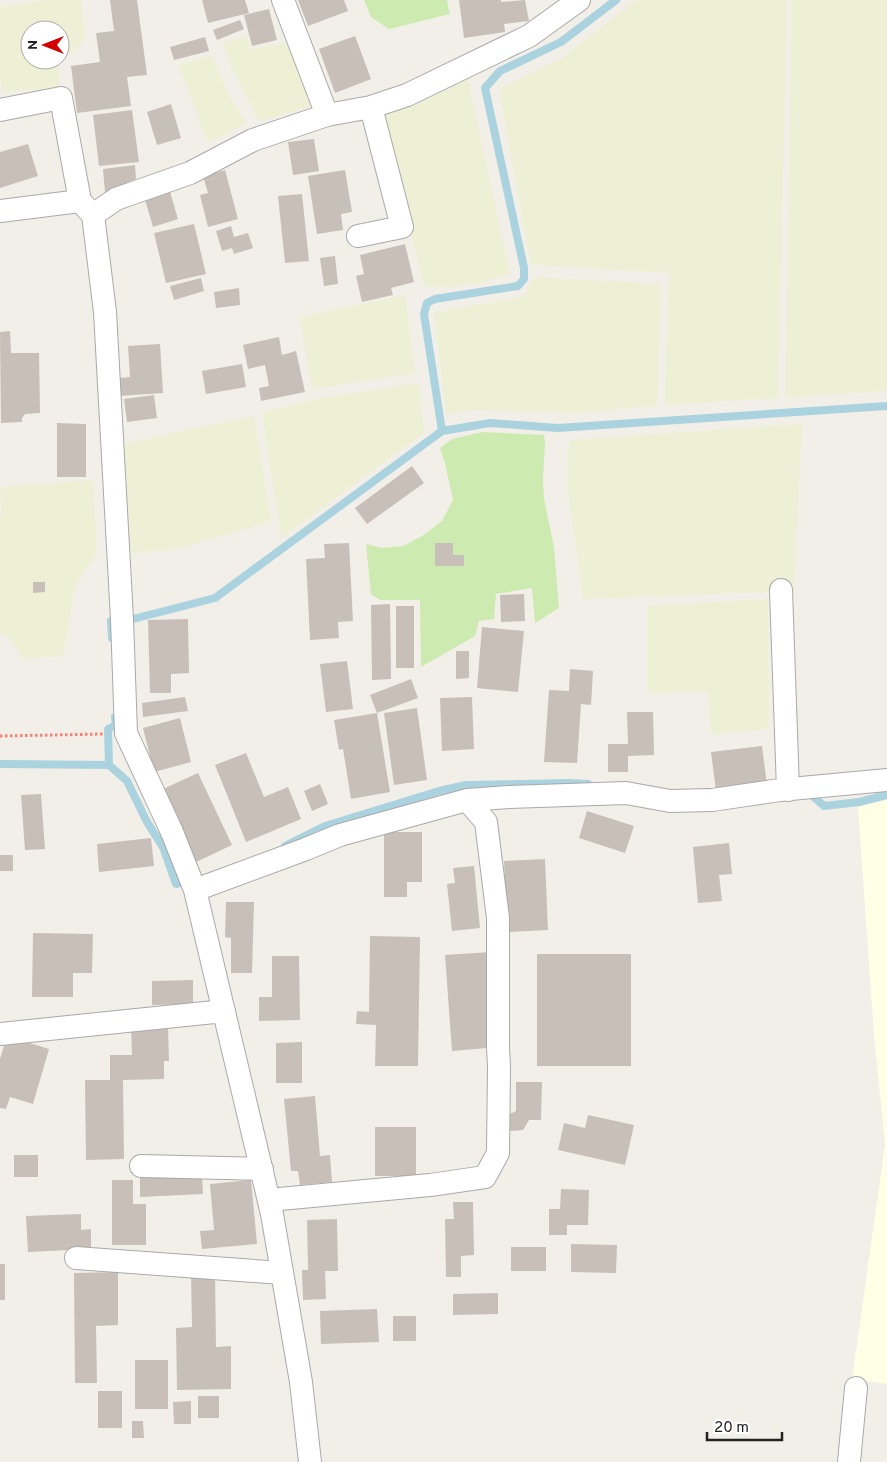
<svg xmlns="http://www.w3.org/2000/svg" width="887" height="1462" viewBox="0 0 887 1462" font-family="Overpass,sans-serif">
	<rect width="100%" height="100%" fill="#f2efe9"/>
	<path fill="#ffffe5" d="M887,800V1384L852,1379L885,1145L874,1035L858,807Z"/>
	<path fill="#eef0d5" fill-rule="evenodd" d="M48,0H81L84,32L83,43L58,63L60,88L3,92L0,77V7ZM30,30H60V60H30Z
		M636,0H787L778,398L665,405L669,273L531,265L499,89L561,59Z
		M792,0H887V391L785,398Z
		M246,35L250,50L287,42L299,70L310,107L259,121L234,73L223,43Z
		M212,56L230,97L246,123L208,143L178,64Z
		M468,79L510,274L484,282L450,287H424L384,115Z
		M534,277L661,284L657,406L576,413L474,410L446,414L434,312L523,297Z
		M405,295L415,373L312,389L300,317Z
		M419,383L424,433L281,538L262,413L317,399Z
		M254,416L271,521L181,548L127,554L123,444Z
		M802,424L794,591L583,599L567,484L569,440Z
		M93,480L97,553L75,586L63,656L24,659L5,634L0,633V516H2L0,487Z
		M768,599L769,729L711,734L708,692L648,693V606Z"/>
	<path fill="#cdebb0" d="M364,0H447L450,14L389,29L371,17Z
		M482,432L544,435L545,442L543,479L544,499L554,547L559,608L535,623L532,588L496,594L494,619L479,621L475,636L421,667L420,600H380L371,594L366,544L382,548L403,546L422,536L442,521L453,500L445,463L440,448L452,439Z"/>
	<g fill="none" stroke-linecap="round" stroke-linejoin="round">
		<path stroke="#aad3df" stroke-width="8" d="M442,431L424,314L427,303L435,299L518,286L524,279V268L485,88L500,71L561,42L616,0
			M112,638L111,621L133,619L215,598L442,431L490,423L558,428L887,406
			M0,764L109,765L108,729L116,725L115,717
			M109,765L127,781L147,822L163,847L176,884L188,881
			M808,792L824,806L859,802L887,795
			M285,846L325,826L439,791L466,785L569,783L588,784"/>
	</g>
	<path fill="#c7bfb8" d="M110,0H137L147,75L127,77L131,106L77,113L71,66L100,62L96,33L114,31Z
		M202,0H245L249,13L208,23Z
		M298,0H344L348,11L308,26Z
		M459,0H501V2L525,0L529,21L504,24L505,32L464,38Z
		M269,9L277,40L252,46L244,15Z
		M240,20L244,29L217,40L213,30Z
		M355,36L371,79L335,93L319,49Z
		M205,37L209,51L174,60L170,47Z
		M171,104L181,138L157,145L147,112Z
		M132,110L139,162L99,166L93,115Z
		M314,139L319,171L293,175L288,142Z
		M28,144L38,176L0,188V152Z
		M135,165L136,179L105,192L103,169Z
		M225,170L238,219L208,227L200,195L208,193L203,176Z
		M345,170L352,212L341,214L343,230L317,234L308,176Z
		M170,192L178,219L153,227L145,200Z
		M302,194L309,261L285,263L278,196Z
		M194,224L206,274L166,283L154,233Z
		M231,226L234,237L248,233L253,248L234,254L232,248L222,251L216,231Z
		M405,244L414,282L391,288L393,295L362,302L356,276L364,274L360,255Z
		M335,256L338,284L324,286L320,258Z
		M201,278L204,291L174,300L170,286Z
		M239,288L240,305L216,308L214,292Z
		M10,331L11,353H39L40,413L25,414L22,418V422L1,423L0,332Z
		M279,337L282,355L296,351L305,392L261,401L259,388L269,386L265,365L248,369L243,345Z
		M160,344L163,393L120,396L119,378L130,377L128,346Z
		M242,364L246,387L206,394L202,371Z
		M154,395L157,418L127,422L124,399Z
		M57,423L86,424V477H57Z
		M412,466L424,483L367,524L355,508Z
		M349,543L353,621L338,622L339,638L310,640L306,559L325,558L324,544Z
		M435,543H453V555H464V566H435Z
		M33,582H45V592L33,593Z
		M524,594L525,621L501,622L500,595Z
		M390,604L391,679L372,680L371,605Z
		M396,606H414V668H396Z
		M188,619L189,673L171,674V693H150L148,620Z
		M482,627L524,631L518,692L477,688Z
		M456,651H469V678L456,679Z
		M347,661L353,709L326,712L320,664Z
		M570,669L593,671L591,705L581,704L577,763L544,762L549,690L569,691Z
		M411,679L418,698L377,713L370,695Z
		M185,697L188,711L143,717L142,703Z
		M472,697L474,749L442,751L440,698Z
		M417,708L427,780L394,785L384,713Z
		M627,712H653L654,755L628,756V772H608V744H628Z
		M377,713L390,792L351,799L343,749L339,750L334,720Z
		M180,718L191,762L154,772L143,728Z
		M762,746L767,785L716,791L711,752Z
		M246,753L264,797L288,787L301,819L246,842L215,765Z
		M198,773L232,845L196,862L163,789Z
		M320,784L328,804L312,811L304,791Z
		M41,794L45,849L25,850L21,795Z
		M587,811L634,826L625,853L579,838Z
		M384,832H422V882H407V897H384Z
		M151,838L154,866L99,872L97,844Z
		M729,843L732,874L719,875L722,901L698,903L693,847Z
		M0,855H13V871H0Z
		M545,859L548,930L507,932L504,861Z
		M474,866L480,928L452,931L447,884L455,883L453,868Z
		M226,902H254L252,973H231V938L225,937Z
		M33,933L93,934L92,973H73V997H32Z
		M370,936L420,937L418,1066H375L376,1025L356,1024L357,1011L369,1012Z
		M491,952L498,1047L452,1051L445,955Z
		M537,954H631V1066H537Z
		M272,956H299L300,1020L259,1021V997H272Z
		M193,980V1004L152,1005V981Z
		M131,1026H168L169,1061H164V1079L123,1080L124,1159L86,1160L85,1080H110V1055H132Z
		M7,1036L49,1049L33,1104L10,1097L6,1109L0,1108V1059Z
		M302,1042V1083H276V1043Z
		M516,1082H542L541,1120H529L523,1130L510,1131L507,1124L510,1114L516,1111Z
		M315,1096L320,1156L330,1155L332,1182L300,1185L298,1171H291L284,1099Z
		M588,1115L634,1125L625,1165L558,1150L564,1123L585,1128Z
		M375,1127H416V1176H375Z
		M14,1155H38V1177H14Z
		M202,1174L203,1194L140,1197V1177Z
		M112,1180H133V1204H146V1245H112Z
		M251,1180L257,1244L202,1249L200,1231L214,1230L210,1184Z
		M561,1189L589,1190L588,1225H567V1235H549V1209H560Z
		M453,1202H473L474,1255L461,1256V1277H446L445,1219H454Z
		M81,1214V1230L91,1229V1249L28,1252L26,1216Z
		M337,1219L338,1271H325L326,1299L303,1300L302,1270H308L307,1220Z
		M571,1244L617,1245L616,1273L571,1272Z
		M511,1247H546V1271H511Z
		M0,1264H5V1300H0Z
		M118,1272V1325L96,1326L97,1383H75L74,1273Z
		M191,1273H215L216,1347L231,1346V1389L177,1390L176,1328L192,1327Z
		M498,1293V1314L453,1315V1294Z
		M377,1309L379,1342L321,1344L320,1311Z
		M393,1316H416V1341H393Z
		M135,1360H168V1409H135Z
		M98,1391H122V1428H98Z
		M198,1396H219V1418H198Z
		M191,1401V1424H174L173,1402Z
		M132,1421H143L144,1438H132Z"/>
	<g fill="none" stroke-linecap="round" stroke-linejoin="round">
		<g stroke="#a9a9a9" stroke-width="24">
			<path id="street" d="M283,0L327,115
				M0,110L61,98L80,201
				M0,211L80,201L91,213
				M358,236L402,227L371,107
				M781,590L788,790
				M195,890L306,849L340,835L467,800L509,797L626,793L670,801L712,800L780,790L887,780
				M0,1034L224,1011
				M141,1166L262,1169
				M269,1200L430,1185L485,1177L498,1153L499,1067L498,1047V918L486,822L467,800
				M76,1258L282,1273
				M310,1462L301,1382L272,1214L195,890L172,832L126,733L122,619L105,312L93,215L116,199L190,173L253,140L327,115L371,107L407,95L529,36L579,0
				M849,1462L856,1388"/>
		</g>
		<path stroke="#fa8072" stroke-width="3" stroke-dasharray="2.5 2.5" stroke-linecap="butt" d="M0,736L103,734"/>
		<use href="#street" stroke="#fff" stroke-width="22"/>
	</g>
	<g transform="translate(45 45) rotate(270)"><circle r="24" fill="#ffffff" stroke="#a7a7a7"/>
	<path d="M0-4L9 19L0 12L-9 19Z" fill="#d40000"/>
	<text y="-8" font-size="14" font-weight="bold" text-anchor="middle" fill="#222222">N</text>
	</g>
	<path d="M707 1432v8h75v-8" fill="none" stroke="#222222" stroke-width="2.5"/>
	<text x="714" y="1432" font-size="15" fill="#222222" stroke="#ffffff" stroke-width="4" paint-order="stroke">20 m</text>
</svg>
